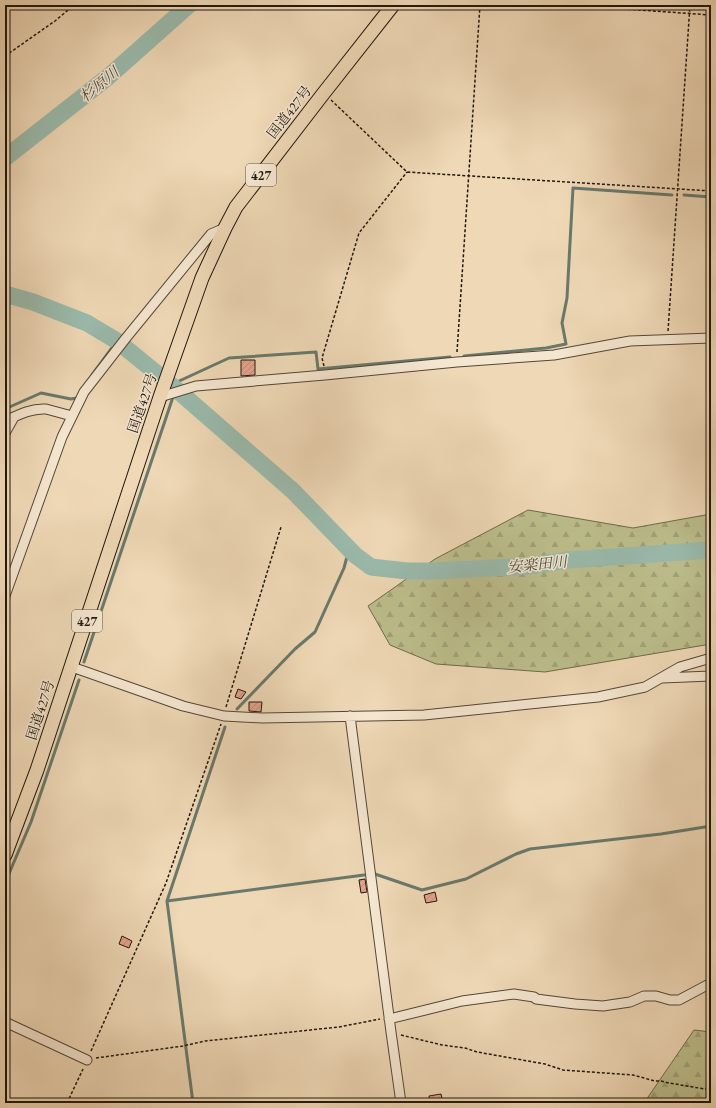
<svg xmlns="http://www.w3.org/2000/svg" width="716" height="1108" viewBox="0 0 716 1108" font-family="'EB Garamond','Noto Serif JP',serif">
	<defs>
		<pattern id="forest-firs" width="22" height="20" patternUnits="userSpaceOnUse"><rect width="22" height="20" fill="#bcbe8c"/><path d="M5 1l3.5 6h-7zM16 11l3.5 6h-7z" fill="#a1a378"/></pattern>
		<pattern id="building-hatch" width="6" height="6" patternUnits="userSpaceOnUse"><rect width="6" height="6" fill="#e5a38e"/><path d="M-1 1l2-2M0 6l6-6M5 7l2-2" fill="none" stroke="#c48c79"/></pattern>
	</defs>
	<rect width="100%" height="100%" fill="#efd8b6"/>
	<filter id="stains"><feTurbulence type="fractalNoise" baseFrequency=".005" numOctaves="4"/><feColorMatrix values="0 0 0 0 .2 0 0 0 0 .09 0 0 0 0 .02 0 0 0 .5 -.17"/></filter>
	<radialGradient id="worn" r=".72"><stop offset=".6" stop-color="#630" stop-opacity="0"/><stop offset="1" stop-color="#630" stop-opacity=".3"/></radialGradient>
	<path fill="url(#forest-firs)" stroke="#6e6a4c" d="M528,510L633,528L711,514V644L545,672L436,664L390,645L368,606L435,559Z
		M694,1030L711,1032V1103H644Z"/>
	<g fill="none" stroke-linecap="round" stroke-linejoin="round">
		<path stroke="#69796c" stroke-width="3" d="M684,195L711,197
			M464,356L546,348L566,344L562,323L567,298L573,188L672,195
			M92,375L117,341
			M173,386L177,382L229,358L316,352L318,369L450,357
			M5,409L41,393L71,399L77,398L78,397
			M84,662L174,394
			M237,709L295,649L315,632L344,568L349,549
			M375,874L422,890L466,879L516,854L530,849L661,834L711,826
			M5,883L31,822L79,680
			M167,901L364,875
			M193,1103L167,901L225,727"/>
		<path stroke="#9abaac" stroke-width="17" d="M5,158L108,77L189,5
			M5,294L33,302L87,323L117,341L176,389L293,491L355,555L371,567L407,571H434L530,566L569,560L711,550"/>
	</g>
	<path fill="url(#building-hatch)" stroke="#1f170d" d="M241,360H255V375L241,376Z
		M238,689L246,692L241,699L235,697Z
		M249,702H262L261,712L249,711Z
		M365,879L367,892L361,893L359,880Z
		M435,892L437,901L426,903L424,895Z
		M122,936L132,941L129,948L119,944Z
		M441,1094L443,1103H430L429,1096Z"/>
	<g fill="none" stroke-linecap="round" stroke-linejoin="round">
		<g stroke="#534737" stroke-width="11">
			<path id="minor" d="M160,397L196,386L325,375L457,362L554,355L630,341L711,338
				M5,421C18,415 31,408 46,409L72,416
				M5,433L14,417
				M5,596L62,437L84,392L126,338L211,234L225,228
				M72,667L183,706L224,716L262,718L424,715L598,697L645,687L680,667L711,658
				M662,678L711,676
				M350,716L391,1032L401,1103
				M389,1019L462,1001L514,994L534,997L536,999L575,1004L603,1006L630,1002L644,996H656L670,1000H679L711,983
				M5,1022L87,1060"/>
		</g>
		<g stroke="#1f170d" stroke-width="15">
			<path id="highway" d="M5,855L37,770L160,397L202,278L225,228L236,207L323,94L393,5"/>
		</g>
		<path stroke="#1f170d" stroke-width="1.5" stroke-dasharray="3 2" stroke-linecap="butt" d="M568,5L711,15
			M5,56L55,21L74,5
			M331,100L407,172L711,191
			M668,331L690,5
			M457,352L480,5
			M324,366L322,358L359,233L407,172
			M226,707L281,527
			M401,1035L442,1045L465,1048L477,1052L545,1064L563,1070L633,1075L655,1081H661L669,1083L711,1090
			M91,1051L166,883L221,724
			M96,1058L183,1046L205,1041L339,1027L380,1019
			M67,1103L83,1069"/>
		<use href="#minor" stroke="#f5e6d0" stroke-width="9"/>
		<use href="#highway" stroke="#efd8b6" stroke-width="13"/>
	</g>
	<g text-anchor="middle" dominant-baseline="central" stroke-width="3" stroke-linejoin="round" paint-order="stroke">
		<g fill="#f5e6d0" stroke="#5f5548" stroke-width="1">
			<rect x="246" y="164" width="30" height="22" rx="3"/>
			<rect x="72" y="610" width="30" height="22" rx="3"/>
		</g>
		<g font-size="13" font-weight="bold" fill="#1f170d">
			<text x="261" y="175">427</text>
			<text x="87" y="621">427</text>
		</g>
		<g font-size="14" fill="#1f170d" stroke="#f5e6d0">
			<text transform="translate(289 112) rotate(-52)">国道427号</text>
			<text transform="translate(142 403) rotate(-71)">国道427号</text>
			<text transform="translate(40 710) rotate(-72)">国道427号</text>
		</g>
		<g font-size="15" font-style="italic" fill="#4a5045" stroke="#f5e6d0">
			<text transform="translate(99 84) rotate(-39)">杉原川</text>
			<text transform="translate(537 564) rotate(-6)">安楽田川</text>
		</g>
	</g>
	<rect width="716" height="1108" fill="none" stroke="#efd8b6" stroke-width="20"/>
	<rect x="6" y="6" width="704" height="1096" fill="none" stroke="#1f170d" stroke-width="2"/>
	<rect x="10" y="10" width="696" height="1088" fill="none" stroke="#1f170d"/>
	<rect width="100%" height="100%" filter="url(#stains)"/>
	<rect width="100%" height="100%" fill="url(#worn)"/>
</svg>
